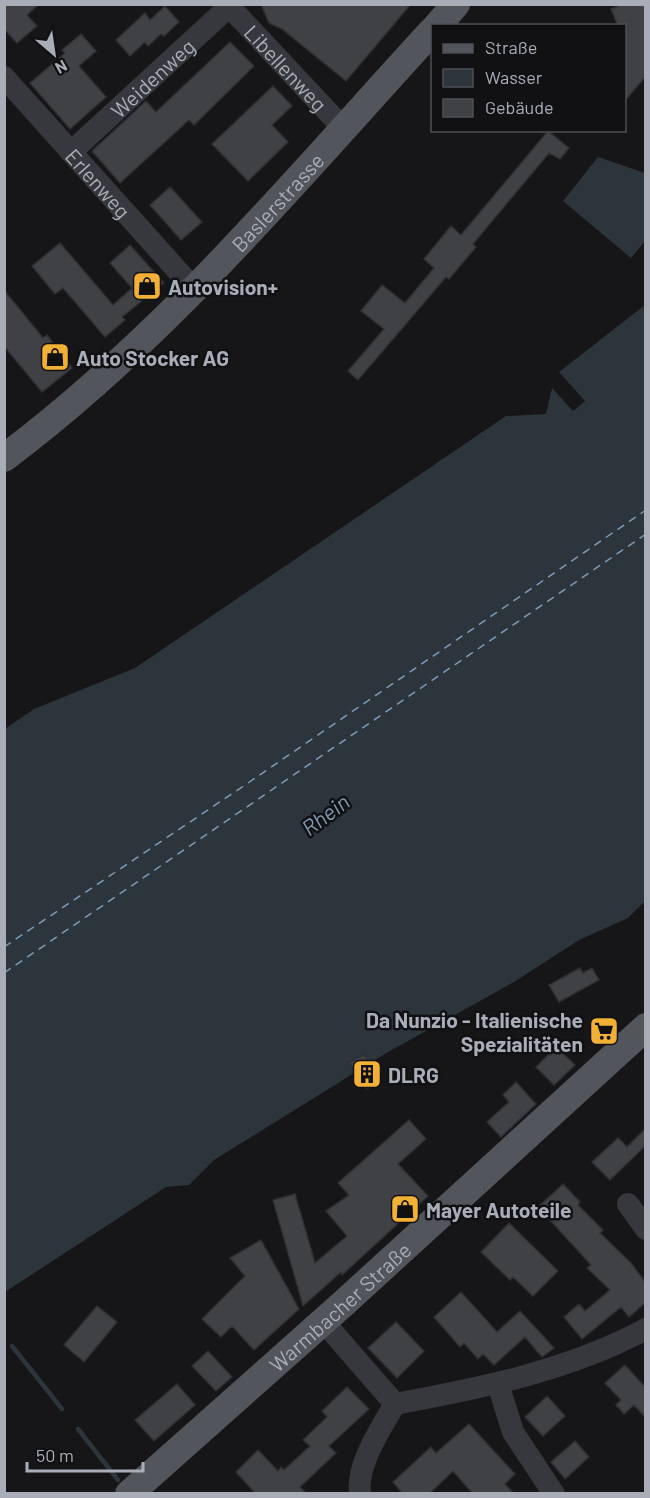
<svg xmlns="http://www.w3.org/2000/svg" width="650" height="1498" viewBox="0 0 650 1498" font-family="Barlow,sans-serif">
	<rect width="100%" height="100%" fill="#161618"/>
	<path fill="#2c353c" d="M598,157L645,173V241L631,258L563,201Z
		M645,305V901L628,918L579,940L514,982L388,1052L214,1160L189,1185L166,1187L5,1292V729L34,709L135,668L506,416L546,414L552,388L573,411L585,401L559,372Z"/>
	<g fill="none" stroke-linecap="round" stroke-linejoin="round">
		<path stroke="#2c353c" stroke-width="4.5" d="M12,1346L62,1409
			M78,1429L118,1480"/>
		<path stroke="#7f9bb3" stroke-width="1.5" stroke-dasharray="8 6" stroke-linecap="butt" d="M4,947L248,783L646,510
			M4,973L646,534"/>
	</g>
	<path fill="#404145" stroke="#303034" stroke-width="1.5" d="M4,4H39L27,15L37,26L17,43L4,29Z
		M261,4H411L346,81L282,29L269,23Z
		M624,4H645V77L624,102V26H618L611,9Z
		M165,6L179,22L164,36L161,34L148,46L145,42L130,56L116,40L145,13L150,20Z
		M81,34L96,51L79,66L106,97L70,129L30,83L65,53L62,50Z
		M230,42L254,66L194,125L189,120L120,183L92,151L146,101L156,112Z
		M273,86L292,106L272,125L288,142L248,181L212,144Z
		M548,131L569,148L560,159L549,153L473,244L476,247L449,279L446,277L358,380L348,371L384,329L361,311L382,285L405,303L434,268L424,259L451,226L461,235Z
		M170,187L202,222L181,240L150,205Z
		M60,243L113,305L132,288L110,263L130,245L164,283L122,317L125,320L105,337L63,288L55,294L32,266Z
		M4,290L43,338L47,335L72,368L42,392L4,346Z
		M580,968L583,973L592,968L599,980L559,1002L549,985Z
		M556,1047L575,1065L554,1085L536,1067Z
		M364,1054L379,1081L367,1089L349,1063Z
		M516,1082L536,1104L501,1137L487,1122L509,1102L503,1095Z
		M409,1120L426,1139L398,1164L428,1196L342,1275L341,1272L303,1306L273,1200L295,1194L315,1263L347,1236L326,1211L349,1195L338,1183Z
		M645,1129V1146L610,1180L592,1162L618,1138L627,1147Z
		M563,1184L580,1202L578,1205L603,1230L600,1233L631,1263L645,1282V1303L629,1317L621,1307L582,1339L564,1317L579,1304L585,1311L610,1290L587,1268L591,1265L538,1207Z
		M509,1223L558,1271L533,1296L513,1277L510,1280L481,1252Z
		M261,1240L299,1309L254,1350L232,1326L221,1337L202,1319L245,1276L230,1258Z
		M461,1292L497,1332L520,1311L554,1348L542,1357L525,1337L494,1365L483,1354L478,1359L464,1343L460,1347L434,1317Z
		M97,1306L117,1322L84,1362L64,1345Z
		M396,1322L424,1351L397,1378L368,1348Z
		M208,1351L232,1377L216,1391L192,1366Z
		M625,1365L645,1387V1417L634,1405L624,1414L616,1405L621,1400L605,1383Z
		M177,1384L195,1405L154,1441L135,1420Z
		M347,1387L369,1409L329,1446L336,1453L300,1487L307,1494H256L236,1472L258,1450L278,1471L281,1467L284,1470L310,1446L303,1440L327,1417L322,1411Z
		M547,1396L565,1416L543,1436L525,1417Z
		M469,1424L515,1474L505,1484L514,1494H473L453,1471L429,1494H403L393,1482L431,1447L436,1453Z
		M575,1441L589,1457L565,1479L551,1462Z"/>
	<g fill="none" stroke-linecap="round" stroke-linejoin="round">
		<g stroke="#37383d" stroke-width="22">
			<path id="s1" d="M227,4L343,128"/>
			<path id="s2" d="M4,77L194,289"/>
			<path id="s3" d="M71,152L232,4"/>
			<path d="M628,1204L646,1229"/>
			<path d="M323,1321L395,1404C481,1388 568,1371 646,1329"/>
			<path d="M498,1384L513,1432L554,1494"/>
			<path d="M360,1494C356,1465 381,1428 395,1404"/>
		</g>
		<g stroke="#53555c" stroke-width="28">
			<path d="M437,26L456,4"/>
			<path id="s4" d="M4,458C167,336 296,179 432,31"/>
			<path id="s5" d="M129,1494L345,1302L646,1027"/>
		</g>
	</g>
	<defs>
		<g id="shop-square" transform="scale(1.5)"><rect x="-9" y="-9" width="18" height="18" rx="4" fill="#f2b134" stroke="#111113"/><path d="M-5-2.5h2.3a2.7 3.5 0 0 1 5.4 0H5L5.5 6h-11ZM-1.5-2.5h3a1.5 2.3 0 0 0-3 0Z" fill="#111"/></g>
		<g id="supermarket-square" transform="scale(1.5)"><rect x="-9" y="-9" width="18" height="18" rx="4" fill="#f2b134" stroke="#111113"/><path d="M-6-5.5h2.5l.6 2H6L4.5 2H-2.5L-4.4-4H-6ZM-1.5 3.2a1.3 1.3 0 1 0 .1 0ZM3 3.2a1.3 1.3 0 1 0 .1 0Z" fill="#111"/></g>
		<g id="building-square" transform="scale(1.5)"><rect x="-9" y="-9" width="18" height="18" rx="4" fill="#f2b134" stroke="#111113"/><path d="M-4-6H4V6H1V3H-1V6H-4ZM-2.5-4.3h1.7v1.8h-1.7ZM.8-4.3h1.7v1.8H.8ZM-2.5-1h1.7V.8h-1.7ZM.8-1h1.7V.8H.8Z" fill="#111"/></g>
	</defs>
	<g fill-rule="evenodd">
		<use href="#shop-square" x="147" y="286"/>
		<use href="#shop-square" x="55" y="357"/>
		<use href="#supermarket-square" x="604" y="1031"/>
		<use href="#building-square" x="367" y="1074"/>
		<use href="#shop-square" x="405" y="1209"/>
	</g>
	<g text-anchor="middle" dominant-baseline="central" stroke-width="5" stroke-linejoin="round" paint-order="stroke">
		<g font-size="21" fill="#a8adb8" stroke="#111113">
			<text stroke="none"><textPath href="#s1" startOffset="87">Libellenweg</textPath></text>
			<text stroke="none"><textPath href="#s3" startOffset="110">Weidenweg</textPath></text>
			<text stroke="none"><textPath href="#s2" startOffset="142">Erlenweg</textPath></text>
			<text stroke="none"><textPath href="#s4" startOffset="375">Baslerstrasse</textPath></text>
			<text stroke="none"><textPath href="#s5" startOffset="282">Warmbacher Straße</textPath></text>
		</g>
		<g font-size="21" font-weight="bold" fill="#a8adb8" stroke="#111113" text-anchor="start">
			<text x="168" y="286">Autovision+</text>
			<text x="76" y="357">Auto Stocker AG</text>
			<text x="583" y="1019" text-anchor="end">Da Nunzio - Italienische<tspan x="583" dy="24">Spezialitäten</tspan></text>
			<text x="388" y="1074">DLRG</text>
			<text x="426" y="1209">Mayer Autoteile</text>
		</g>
		<g font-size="22" font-style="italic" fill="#7f9bb3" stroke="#111113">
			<text transform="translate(325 814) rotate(-37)">Rhein</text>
		</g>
	</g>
	<rect width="650" height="1498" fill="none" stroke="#a8adb8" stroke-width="12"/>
	<rect x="431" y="24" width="195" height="108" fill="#111113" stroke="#4d4f55" stroke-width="1.5"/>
	<rect x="443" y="44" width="30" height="9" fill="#53555c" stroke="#4d4f55" stroke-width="1.5"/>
	<text x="485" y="54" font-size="18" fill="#a8adb8">Straße</text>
	<rect x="443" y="69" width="30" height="18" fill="#2c353c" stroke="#4d4f55" stroke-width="1.5"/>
	<text x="485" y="84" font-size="18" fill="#a8adb8">Wasser</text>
	<rect x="443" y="99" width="30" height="18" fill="#404145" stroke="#4d4f55" stroke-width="1.5"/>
	<text x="485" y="114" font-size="18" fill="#a8adb8">Gebäude</text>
	<g transform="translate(54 54) rotate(151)" stroke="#111113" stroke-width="4.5" paint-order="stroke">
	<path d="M0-4.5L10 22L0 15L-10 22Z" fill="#a8adb8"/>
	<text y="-9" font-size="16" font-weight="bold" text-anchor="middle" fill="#a8adb8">N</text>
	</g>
	<path d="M27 1462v9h116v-9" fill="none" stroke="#a8adb8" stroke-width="3"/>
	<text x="36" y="1462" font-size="18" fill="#a8adb8" stroke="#111113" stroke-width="4.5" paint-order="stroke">50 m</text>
</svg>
